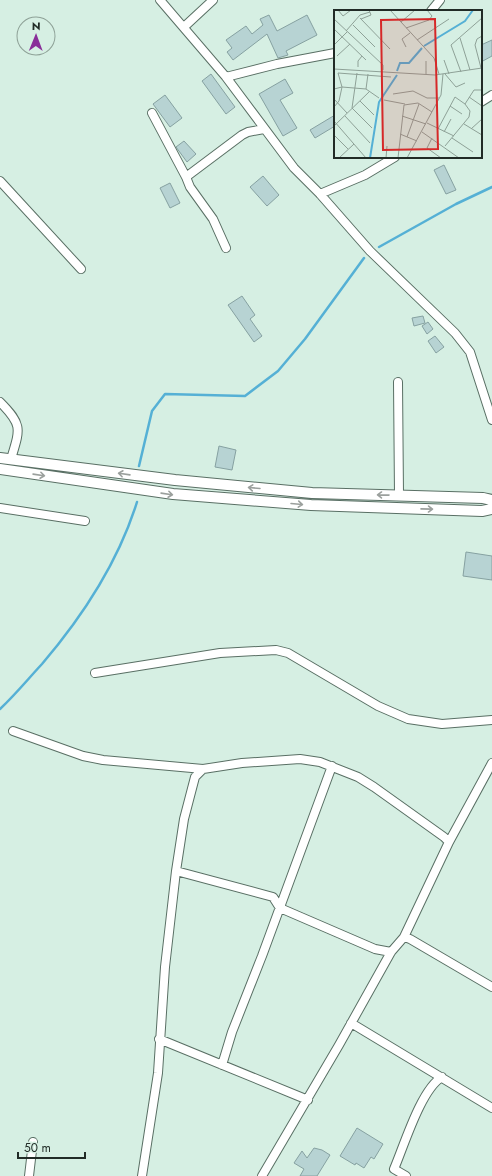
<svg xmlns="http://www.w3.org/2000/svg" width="492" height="1176" viewBox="0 0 492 1176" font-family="Jost,sans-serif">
	<rect width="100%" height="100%" fill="#d6efe3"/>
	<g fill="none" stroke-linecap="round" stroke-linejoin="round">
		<path stroke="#55b0d5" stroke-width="2.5" d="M379,247L456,204L492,187
			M139,466L152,411L165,394L245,396L278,371L305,339L364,258
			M0,709C15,695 28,679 42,664C83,616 118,563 137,502"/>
	</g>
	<path fill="#b7d3d3" stroke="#86a1a1" d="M269,15L277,31L307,15L317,35L286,51L288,55L278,58L267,34L233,60L227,52L232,48L226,40L246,26L252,34L263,25L260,19Z
		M492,40V56L481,62V45Z
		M211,74L235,107L226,114L202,81Z
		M285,79L293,93L280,100L297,128L283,136L259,94Z
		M165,95L182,118L170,127L153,104Z
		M335,115V126L315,138L310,130Z
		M184,141L196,154L187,162L176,147Z
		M444,165L456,190L446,194L434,170Z
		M263,176L279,195L267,206L250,187Z
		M170,183L180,203L170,208L160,188Z
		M242,296L255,315L250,319L262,336L254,342L228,305Z
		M423,316L425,323L414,326L412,318Z
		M428,322L433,329L427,334L422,326Z
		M435,336L444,347L436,353L428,341Z
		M219,446L236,450L232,470L215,467Z
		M466,552L492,556V580L463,576Z
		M357,1128L383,1144L374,1159L371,1157L364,1168L356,1163L355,1165L340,1156Z
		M314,1148L322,1150L330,1155L317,1176H300L304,1169L294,1163L302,1151L307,1158Z"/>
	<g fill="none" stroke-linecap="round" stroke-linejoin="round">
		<g stroke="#596f64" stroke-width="10">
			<path id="minor" d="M160,0L226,77L294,168L320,194L370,251L455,333L470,352L492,420
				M431,11L440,0
				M184,27L213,0
				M226,77L277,64L335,53
				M481,102L492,95
				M152,113L186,177
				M0,181L81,269
				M320,194L365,175L395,157
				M226,248L213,219L190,187L186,177L242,135L248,132L264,129
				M398,382L399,495
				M0,402C23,425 20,429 11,459
				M0,508L85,521
				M95,673L220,653L276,650L288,653L378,706L408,719L442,724L492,720
				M13,731L83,756L103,760L203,769
				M176,871L273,897L280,908L375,949L391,952
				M404,937L410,939L492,987
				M351,1023L492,1108
				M159,1039L308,1100
				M222,1065L232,1032L262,956L332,766
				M29,1176L33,1142
				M142,1176L158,1073L165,967L176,871L184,819L195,777L203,769L242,763L300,759L320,762L358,777L374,787L444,837L449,842
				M262,1176L339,1045L391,952L404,937L449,842L492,763
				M406,1176L394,1169C404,1146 421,1089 442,1077"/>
		</g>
		<g stroke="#596f64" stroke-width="12">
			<path id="tertiary" d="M0,458L175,480L312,493L483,498L492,500
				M0,469L173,494L311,505L482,511L492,509"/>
		</g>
		<use href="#minor" stroke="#fff" stroke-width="8"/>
		<use href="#tertiary" stroke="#fff" stroke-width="10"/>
	</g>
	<defs><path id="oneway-shaft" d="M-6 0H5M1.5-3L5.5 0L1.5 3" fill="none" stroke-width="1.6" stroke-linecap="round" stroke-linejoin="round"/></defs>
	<g stroke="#9ba09d">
		<use href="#oneway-shaft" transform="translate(124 474) rotate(-172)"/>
		<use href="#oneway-shaft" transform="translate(39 475) rotate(8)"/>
		<use href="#oneway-shaft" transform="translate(254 488) rotate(-175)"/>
		<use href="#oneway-shaft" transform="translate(167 494) rotate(8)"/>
		<use href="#oneway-shaft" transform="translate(383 495) rotate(-179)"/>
		<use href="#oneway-shaft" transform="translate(297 504) rotate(5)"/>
		<use href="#oneway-shaft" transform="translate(427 509) rotate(1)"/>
	</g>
	<g transform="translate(334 10)">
		<rect width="148" height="148" fill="#d6efe3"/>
		<path fill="none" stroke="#55b0d5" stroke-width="2" d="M90,36L131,11L139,0M63,61L66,53H75L88,38M36,148L45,92L63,65"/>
		<path fill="none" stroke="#8ea197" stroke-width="1" d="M4,0L9,6L17,0M56,0L100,48L105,64M26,8L56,39M0,9L49,55V60M27,9L37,5L35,0M67,12L81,0M19,15L41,37M72,18L95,10L98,6L93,0M0,19L32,50M12,21L26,5L36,2M126,28L136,60M83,30L115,9M0,35L13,22M72,37L68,29L76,23M3,46L16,34M110,50L115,64M92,51V64M24,57V51L28,46M147,58L141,35L143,29L148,26M0,59L101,65L148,58M127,62L117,35L148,8M23,63L18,98L38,118M111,64L122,77L131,73M0,79L8,77L4,63L57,67M32,79L34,64M59,84L79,81L93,88H105M135,87L148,96M0,89L13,103M50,90L71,94M26,91L40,105M131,94L140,80H148M116,96L128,104M0,97L5,91L8,77L32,79L45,88M11,106L36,133M68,106L92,114M0,111L32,148M93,113L120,126M130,114L148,125M0,116L36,81M104,119L121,87L131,94L136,101L135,107L111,136M137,119L148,109M88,122L125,148M110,122L117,109M66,124L83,131M0,125L14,139M73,127L85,94M98,128L93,138L107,148M118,128L139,142M5,148L20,134M52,148L53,136M64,148L70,95L84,93L98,102M73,148L107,85L109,64"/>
		<path fill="#d62828" fill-opacity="0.15" stroke="#d62828" stroke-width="2" d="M101,9L104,139L49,140L47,10Z"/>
		<rect width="148" height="148" fill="none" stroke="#212b26" stroke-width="2"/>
	</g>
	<g transform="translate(36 36) rotate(1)"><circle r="19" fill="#d6efe3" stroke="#8ea197"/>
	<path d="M0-3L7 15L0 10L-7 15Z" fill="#892e99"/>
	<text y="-6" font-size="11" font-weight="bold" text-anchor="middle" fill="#212b26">N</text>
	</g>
	<path d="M18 1152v6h67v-6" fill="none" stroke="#212b26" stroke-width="2"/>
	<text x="24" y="1152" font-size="12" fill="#212b26" stroke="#d6efe3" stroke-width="3" paint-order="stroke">50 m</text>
</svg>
